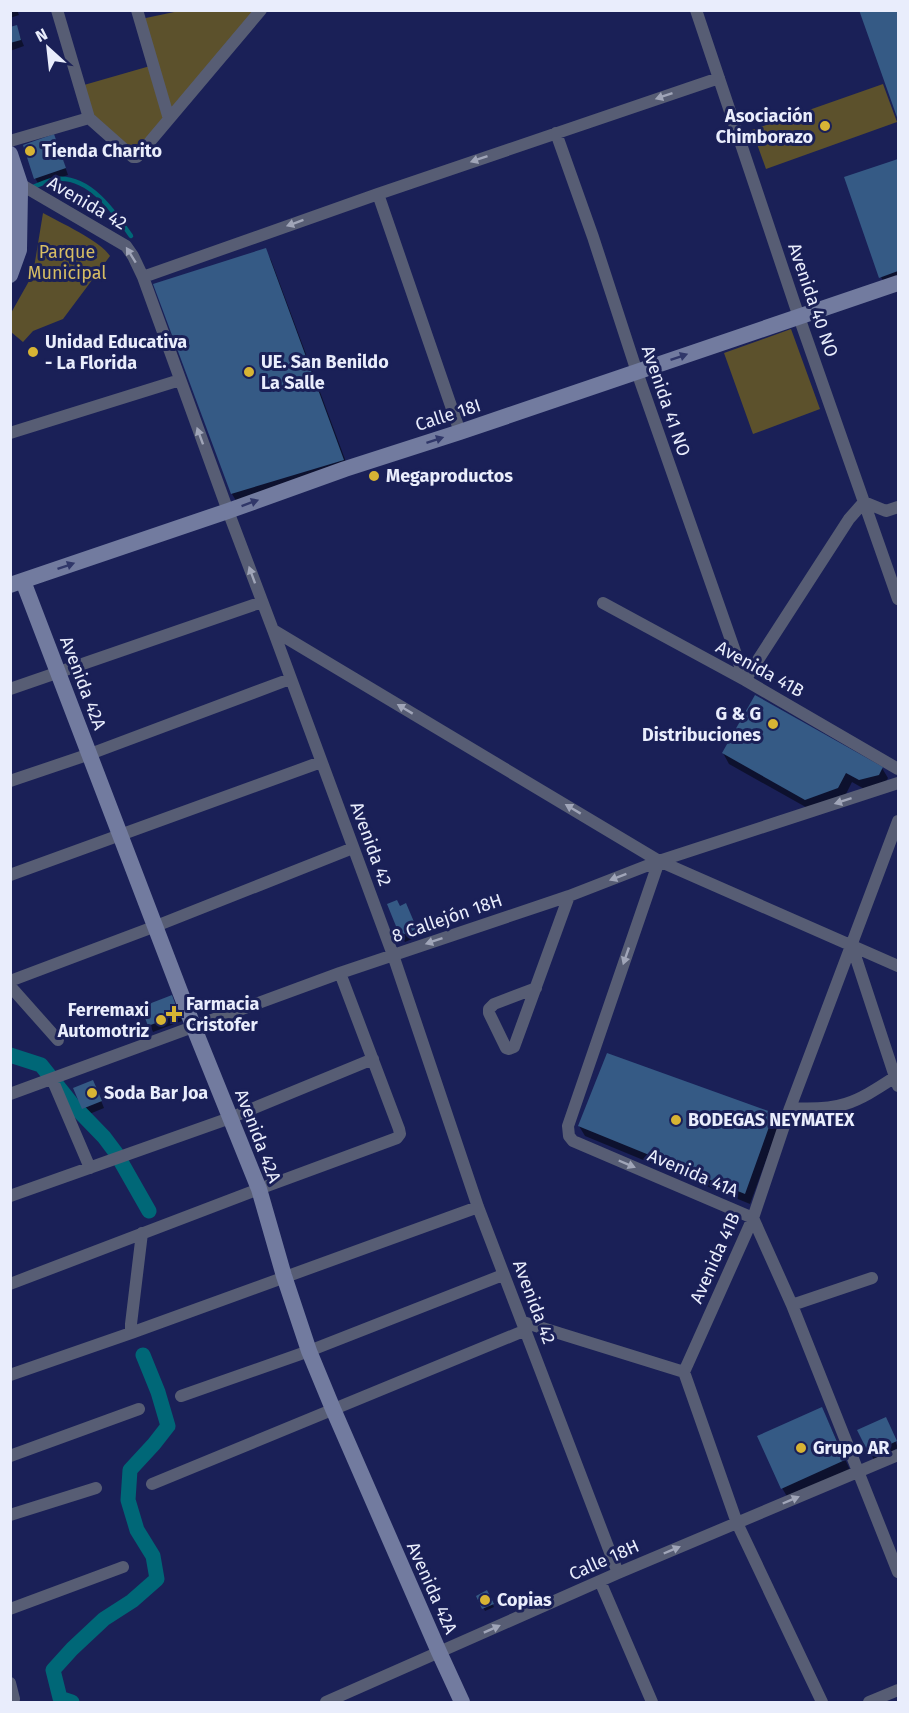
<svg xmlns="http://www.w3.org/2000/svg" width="909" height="1713" viewBox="0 0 909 1713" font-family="'Fira Sans',sans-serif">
	<rect width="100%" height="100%" fill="#1a2057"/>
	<path fill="#5c512c" d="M179,11H259L135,154L93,115L84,85L157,64L141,19Z
		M883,84L897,122L766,169L752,130Z
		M43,213C59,222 101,241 110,256L63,319L33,331L23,342L11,332V313L33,274Z
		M791,329L820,409L753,434L724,353Z"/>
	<path fill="#0007" d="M10,10H17L19,15L10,18Z
		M861,10H898V116Z
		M16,27L24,46L10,51V29Z
		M54,136L57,143L68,175L39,185L35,178Z
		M898,161V288L889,291L881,277L846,178Z
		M265,250L271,260L349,470L238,504L232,494L155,285Z
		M723,753L882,768L888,778L884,785L866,790L852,782L844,798L811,810L729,764Z
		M400,908L409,912L419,936L405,942L401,935Z
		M175,1003L182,1021L153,1032L143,1008Z
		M96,1088L104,1108L87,1115L75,1089Z
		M773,1115L779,1125L750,1204L585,1136L579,1126Z
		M827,1419L850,1470L788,1498L782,1488Z
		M889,1425L898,1448L874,1460L859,1431Z
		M487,1592L494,1607L485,1611L478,1596Z"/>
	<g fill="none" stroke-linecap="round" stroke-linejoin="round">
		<path stroke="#006777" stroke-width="4.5" d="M30,188C39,185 48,180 57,179C90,176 115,213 131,236"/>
		<path stroke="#006777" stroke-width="15" d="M10,1055L41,1065L72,1104L104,1137L116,1153L149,1211
			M72,1702L60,1698L53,1670L72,1649L104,1619L132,1601L157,1579L153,1556L137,1530L128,1500L130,1470L154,1444L168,1426L158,1392L143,1355"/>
	</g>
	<path fill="#355a85" d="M859,10H898V120Z
		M17,25L21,40L10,43V27Z
		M54,134L66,168L34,179L23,145Z
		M898,159V271L879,278L844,177Z
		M266,248L344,460L231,494L153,284Z
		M755,695L883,767L879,775L859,780L846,773L838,788L805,800L722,753Z
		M397,900L400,906L406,903L417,929L400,936L387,904Z
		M172,995L179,1014L148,1026L141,1007Z
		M607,1053L774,1113L745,1194L578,1126Z
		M93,1080L102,1101L82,1109L73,1088Z
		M822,1407L845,1460L781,1489L757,1436Z
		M886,1417L897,1441L869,1454L857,1430Z
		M487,1590L494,1604L482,1609L476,1596Z"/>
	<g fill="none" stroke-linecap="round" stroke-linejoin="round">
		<path stroke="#575d74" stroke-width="12" d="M137,10L169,119
			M696,10L799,317L898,599
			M89,118L133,157H137L261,10
			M556,133L593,237L637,372L745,680
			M10,141L89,118L57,10
			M20,184L126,246L133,256L143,277L228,511L273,630L393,955L478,1207L618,1573
			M378,194L460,432
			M143,277L378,194L719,78
			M10,433L180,380
			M603,603L745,680L898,769
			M273,630L659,861L898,966
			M745,680L849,519L864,502L886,511L898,507
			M10,689L262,602
			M10,781L90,754L290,679
			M659,861L568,1126L569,1136L573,1141L753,1218L792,1305L898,1572
			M10,875L321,762
			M852,946L898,1086
			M10,981L156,926L353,848
			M10,986L58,1040
			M536,988L494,1004L489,1009V1013L506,1048L509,1049L514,1047L569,896
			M52,1079L90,1168
			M10,1094L340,973L569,896L659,861L898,783
			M790,1108C840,1111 854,1104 895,1077
			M10,1196L230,1118L373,1059
			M142,1233L131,1324V1333L478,1207
			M10,1284L259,1189L397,1138L400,1134L399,1129L340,973
			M792,1305L872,1278
			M523,1322L684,1372
			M10,1375L131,1333
			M181,1396L309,1351L503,1275
			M10,1456L139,1409
			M152,1484L526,1330
			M10,1515L96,1488
			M600,1581L652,1702
			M10,1609L123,1567
			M10,1683L14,1699L12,1702
			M326,1702L618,1573L898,1455
			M822,1702L737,1523L684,1372L753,1218L790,1108L898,821
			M869,1702L898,1690"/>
		<path stroke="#727b9f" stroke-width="16" d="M10,154L20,184V191L19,250L10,275
			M23,581L194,1028L259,1189L284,1276L309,1351L333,1409L439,1652L462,1702
			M10,585L228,511L345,469L460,432L898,283"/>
	</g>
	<defs><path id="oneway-solid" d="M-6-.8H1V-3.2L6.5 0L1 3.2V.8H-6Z" transform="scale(1.5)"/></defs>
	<g fill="#a0a5b8">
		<use href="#oneway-solid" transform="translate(664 96) rotate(161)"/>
		<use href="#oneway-solid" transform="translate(479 159) rotate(161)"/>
		<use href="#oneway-solid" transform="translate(295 223) rotate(160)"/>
		<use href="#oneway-solid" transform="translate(131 255) rotate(-122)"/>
		<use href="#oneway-solid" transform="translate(200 436) rotate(-110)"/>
		<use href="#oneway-solid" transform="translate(252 575) rotate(-110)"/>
		<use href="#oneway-solid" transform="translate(405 709) rotate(-149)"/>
		<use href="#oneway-solid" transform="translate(843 801) rotate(162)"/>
		<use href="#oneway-solid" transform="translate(573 809) rotate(-149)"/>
		<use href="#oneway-solid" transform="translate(618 877) rotate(159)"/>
		<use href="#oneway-solid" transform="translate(434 941) rotate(161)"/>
		<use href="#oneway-solid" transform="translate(626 956) rotate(109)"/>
		<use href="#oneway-solid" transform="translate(627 1164) rotate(23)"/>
		<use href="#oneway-solid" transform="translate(791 1500) rotate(-23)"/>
		<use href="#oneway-solid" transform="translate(672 1550) rotate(-23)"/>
		<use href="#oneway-solid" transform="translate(492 1629) rotate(-24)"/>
	</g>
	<g fill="#303769">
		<use href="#oneway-solid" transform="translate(679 357) rotate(-19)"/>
		<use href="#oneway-solid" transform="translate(435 440) rotate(-18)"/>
		<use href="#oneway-solid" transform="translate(250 503) rotate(-20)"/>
		<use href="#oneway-solid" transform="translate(66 566) rotate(-19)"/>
	</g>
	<g fill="#d7b434" stroke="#1a2057" stroke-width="2">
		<circle cx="825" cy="126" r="6"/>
		<circle cx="30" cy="151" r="6"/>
		<circle cx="33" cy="352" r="6"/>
		<circle cx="249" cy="372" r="6"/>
		<circle cx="374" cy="476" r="6"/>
		<circle cx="773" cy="724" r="6"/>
		<path d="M171 1005h6v6h6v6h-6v6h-6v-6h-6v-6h6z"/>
		<circle cx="161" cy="1020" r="6"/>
		<circle cx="92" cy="1093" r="6"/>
		<circle cx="676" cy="1120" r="6"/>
		<circle cx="801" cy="1448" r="6"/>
		<circle cx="485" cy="1600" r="6"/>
	</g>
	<g text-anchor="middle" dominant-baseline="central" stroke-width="6" stroke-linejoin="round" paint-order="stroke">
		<g font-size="18" font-weight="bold" fill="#e9edfc" stroke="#1a2057" text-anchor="start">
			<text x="813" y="116" text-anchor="end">Asociación<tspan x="813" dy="21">Chimborazo</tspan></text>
			<text x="42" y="151">Tienda Charito</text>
			<text x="45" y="342">Unidad Educativa<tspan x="45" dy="21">- La Florida</tspan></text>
			<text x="261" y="362">UE. San Benildo<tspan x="261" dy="21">La Salle</tspan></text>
			<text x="386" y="476">Megaproductos</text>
			<text x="761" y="714" text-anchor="end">G &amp; G<tspan x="761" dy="21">Distribuciones</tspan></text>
			<text x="186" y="1004">Farmacia<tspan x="186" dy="21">Cristofer</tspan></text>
			<text x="149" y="1010" text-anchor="end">Ferremaxi<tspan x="149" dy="21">Automotriz</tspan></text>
			<text x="104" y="1093">Soda Bar Joa</text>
			<text x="688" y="1120">BODEGAS NEYMATEX</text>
			<text x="813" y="1448">Grupo AR</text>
			<text x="497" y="1600">Copias</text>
		</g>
		<g font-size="18" fill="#e9edfc" stroke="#1a2057">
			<text transform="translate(87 203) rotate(30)">Avenida 42</text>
			<text transform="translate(813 300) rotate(71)">Avenida 40 NO</text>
			<text transform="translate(666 401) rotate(71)">Avenida 41 NO</text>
			<text transform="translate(448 415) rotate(-18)">Calle 18I</text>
			<text transform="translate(760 669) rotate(29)">Avenida 41B</text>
			<text transform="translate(83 683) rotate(69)">Avenida 42A</text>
			<text transform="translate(371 844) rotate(70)">Avenida 42</text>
			<text transform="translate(447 918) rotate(-19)">8 Callejón 18H</text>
			<text transform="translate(258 1136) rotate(69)">Avenida 42A</text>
			<text transform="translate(693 1173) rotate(23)">Avenida 41A</text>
			<text transform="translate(715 1258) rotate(-66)">Avenida 41B</text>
			<text transform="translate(534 1302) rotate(69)">Avenida 42</text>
			<text transform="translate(604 1560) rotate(-24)">Calle 18H</text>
			<text transform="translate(432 1588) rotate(66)">Avenida 42A</text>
		</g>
		<g font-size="18" fill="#d7bd64" stroke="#1a2057">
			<text x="67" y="252">Parque<tspan x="67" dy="21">Municipal</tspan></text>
		</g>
	</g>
	<rect width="909" height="1713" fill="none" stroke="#e9edfc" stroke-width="24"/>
	<g transform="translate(48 48) rotate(333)" stroke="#1a2057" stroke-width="4.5" paint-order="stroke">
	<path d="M0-4.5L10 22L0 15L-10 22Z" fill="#e9edfc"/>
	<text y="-9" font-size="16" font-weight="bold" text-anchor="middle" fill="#e9edfc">N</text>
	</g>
</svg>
